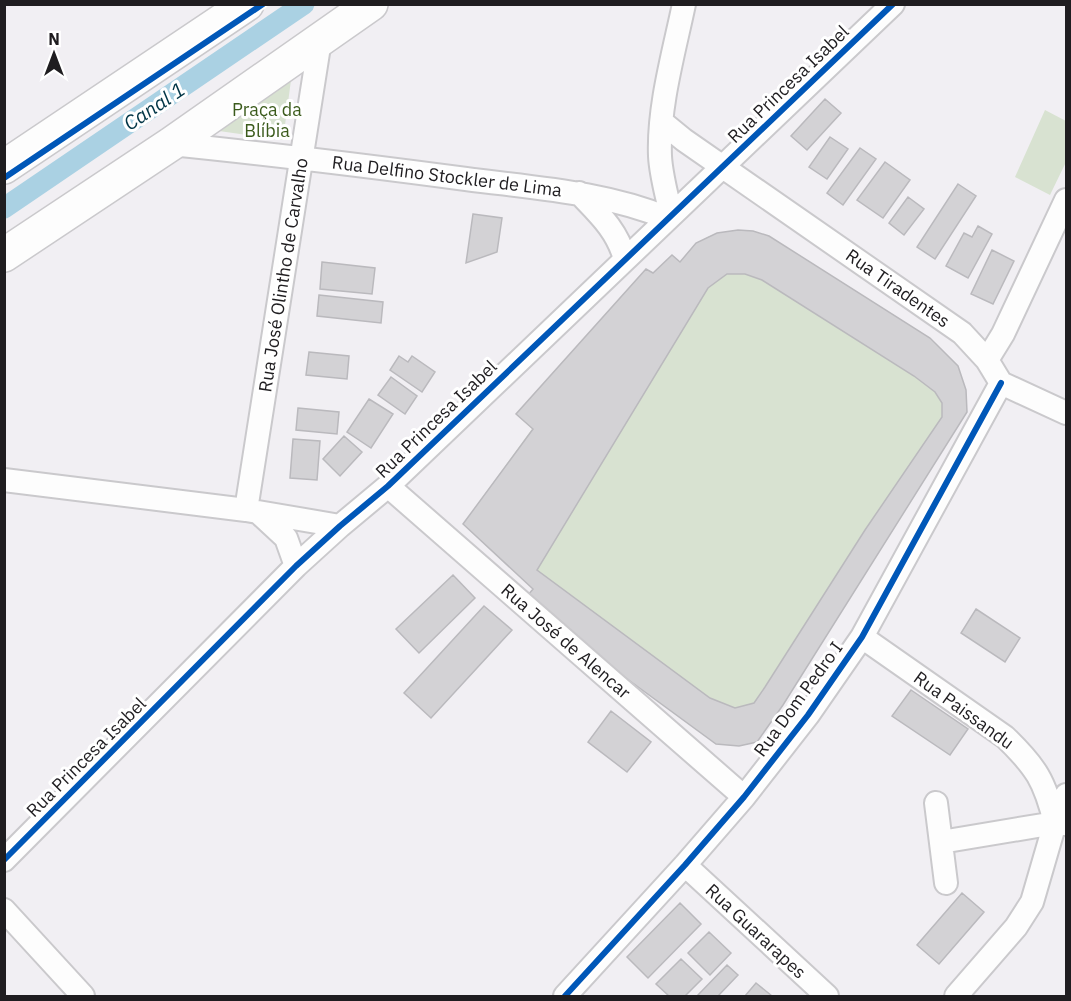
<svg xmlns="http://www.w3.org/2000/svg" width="1071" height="1001" viewBox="0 0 1071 1001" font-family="'IBM Plex Sans',sans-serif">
	<rect width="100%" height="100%" fill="#f1eff3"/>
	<path fill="#d8e2d1" d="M291,80L283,140L219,131Z
		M1045,110L1066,121V162L1050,195L1015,177Z
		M738,230L753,231L769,236L930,338L958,366L966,390L967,412L783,705L716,744L574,640L533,589L463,524L532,429L516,414L646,269L654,273L672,255L680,262C700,238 707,234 738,230Z"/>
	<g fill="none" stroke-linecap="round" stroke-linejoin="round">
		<path stroke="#aad1e3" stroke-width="21" d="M4,208L304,4"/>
	</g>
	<path fill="#d3d2d5" stroke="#bab9bd" stroke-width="1.5" fill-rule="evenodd" d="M825,99L841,113L807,150L791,136Z
		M830,137L848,149L827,179L809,167Z
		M860,148L876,159L843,205L827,193Z
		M885,162L910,180L883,218L857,200Z
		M958,184L976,196L935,259L917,247Z
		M908,197L924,209L904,235L889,223Z
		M473,214L502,218L497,252L466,263Z
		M978,226L992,234L968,278L946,266L964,233L972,237Z
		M738,230L753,231L769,236L930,338L958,366L966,390L967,412L783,705L757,742L739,746L716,744L574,640L524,600L533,589L463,524L533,429L516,414L646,269L653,273L672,255L680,262L696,243L717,233ZM727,274H745L762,280L914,376L935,392L942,403V417L865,530L765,687L754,703L735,708L710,698L537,570L708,288Z
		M992,250L1014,261L993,304L971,294Z
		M322,262L375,268L372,294L320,289Z
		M319,295L383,302L381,323L317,316Z
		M309,352L349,356L347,379L306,375Z
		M399,356L408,362L412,356L435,372L422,392L390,370Z
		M391,377L417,396L405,414L378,395Z
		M369,399L393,414L371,448L347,432Z
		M298,408L339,412L337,434L296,430Z
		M344,436L362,452L340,476L323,459Z
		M293,439L320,441L317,480L290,478Z
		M453,575L475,598L419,653L396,629Z
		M484,606L512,630L431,718L404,693Z
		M976,609L1020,638L1005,662L961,633Z
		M911,690L968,729L950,755L892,716Z
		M611,711L651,742L627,772L588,742Z
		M962,893L984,912L939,964L917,945Z
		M680,903L701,924L648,978L627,957Z
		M709,932L731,953L710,975L688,953Z
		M681,959L702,979L685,996H669L656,984Z
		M727,965L738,975L718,996H697Z
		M756,983L772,996H745Z"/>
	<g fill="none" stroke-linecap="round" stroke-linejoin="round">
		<g stroke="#cac9cc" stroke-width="26">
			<path id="street" d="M662,122L684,140L962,333L987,360L1001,383L1066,413
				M171,144C270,154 368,166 466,179C534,188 604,192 667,218
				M579,193C599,214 617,230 625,259
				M671,215C667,195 661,176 660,156C658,107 674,52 684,4
				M987,360L1003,334L1066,200
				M4,480L246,510L340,526
				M388,486L744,797
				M246,510L320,40
				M258,512L286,538L296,566
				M862,637L1005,737C1036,767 1045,781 1055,823L1066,824
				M936,803L946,883
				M941,842L1055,823
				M4,860L296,566L340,526L388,486L893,4
				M685,865L827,996
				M4,910L83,996
				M565,996L685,865L744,797L808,715L862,637L1001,383
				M956,996L1016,927L1032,902L1055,823L1066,795"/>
		</g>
		<g stroke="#cac9cc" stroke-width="36">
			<path id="primary" d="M4,167L247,4
				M4,255L171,144L371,4"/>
		</g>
		<use href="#street" stroke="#fdfdfd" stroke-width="22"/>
		<use href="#primary" stroke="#fdfdfd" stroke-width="33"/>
		<g stroke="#fff" stroke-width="10">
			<path id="cycleway" d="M4,178L263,4
				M4,860L296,566L340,526L388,486L893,4
				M565,996L685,865L744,797L808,715L862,637L1001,383"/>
		</g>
		<use href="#cycleway" stroke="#0057b8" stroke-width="6"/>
	</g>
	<g text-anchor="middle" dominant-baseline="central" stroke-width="6" stroke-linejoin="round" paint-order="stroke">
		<g font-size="18" fill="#1f1d20" stroke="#fff">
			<text transform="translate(788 84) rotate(-44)">Rua Princesa Isabel</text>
			<text transform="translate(447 176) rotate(7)">Rua Delfino Stockler de Lima</text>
			<text transform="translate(283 275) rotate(-81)">Rua José Olintho de Carvalho</text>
			<text transform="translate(898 288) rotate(35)">Rua Tiradentes</text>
			<text transform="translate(436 419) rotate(-44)">Rua Princesa Isabel</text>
			<text transform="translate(566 641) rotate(41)">Rua José de Alencar</text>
			<text transform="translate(798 699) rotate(-54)">Rua Dom Pedro I</text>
			<text transform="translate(964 710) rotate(36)">Rua Paissandu</text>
			<text transform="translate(86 757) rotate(-45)">Rua Princesa Isabel</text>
			<text transform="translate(756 931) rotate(43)">Rua Guararapes</text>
		</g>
		<g font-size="18" fill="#3b5b1c" stroke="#fff">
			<text x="267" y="109">Praça da<tspan x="267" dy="21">Blíbia</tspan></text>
		</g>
		<g font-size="20" font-style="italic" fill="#003546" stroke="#fff">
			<text transform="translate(154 106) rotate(-34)">Canal 1</text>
		</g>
	</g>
	<rect width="1071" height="1001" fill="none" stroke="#1f1d20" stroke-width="12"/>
	<g transform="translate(54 54)" stroke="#ffffff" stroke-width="4.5" paint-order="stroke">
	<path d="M0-4.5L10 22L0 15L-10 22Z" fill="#1f1d20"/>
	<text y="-9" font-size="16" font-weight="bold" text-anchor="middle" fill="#1f1d20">N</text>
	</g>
</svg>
